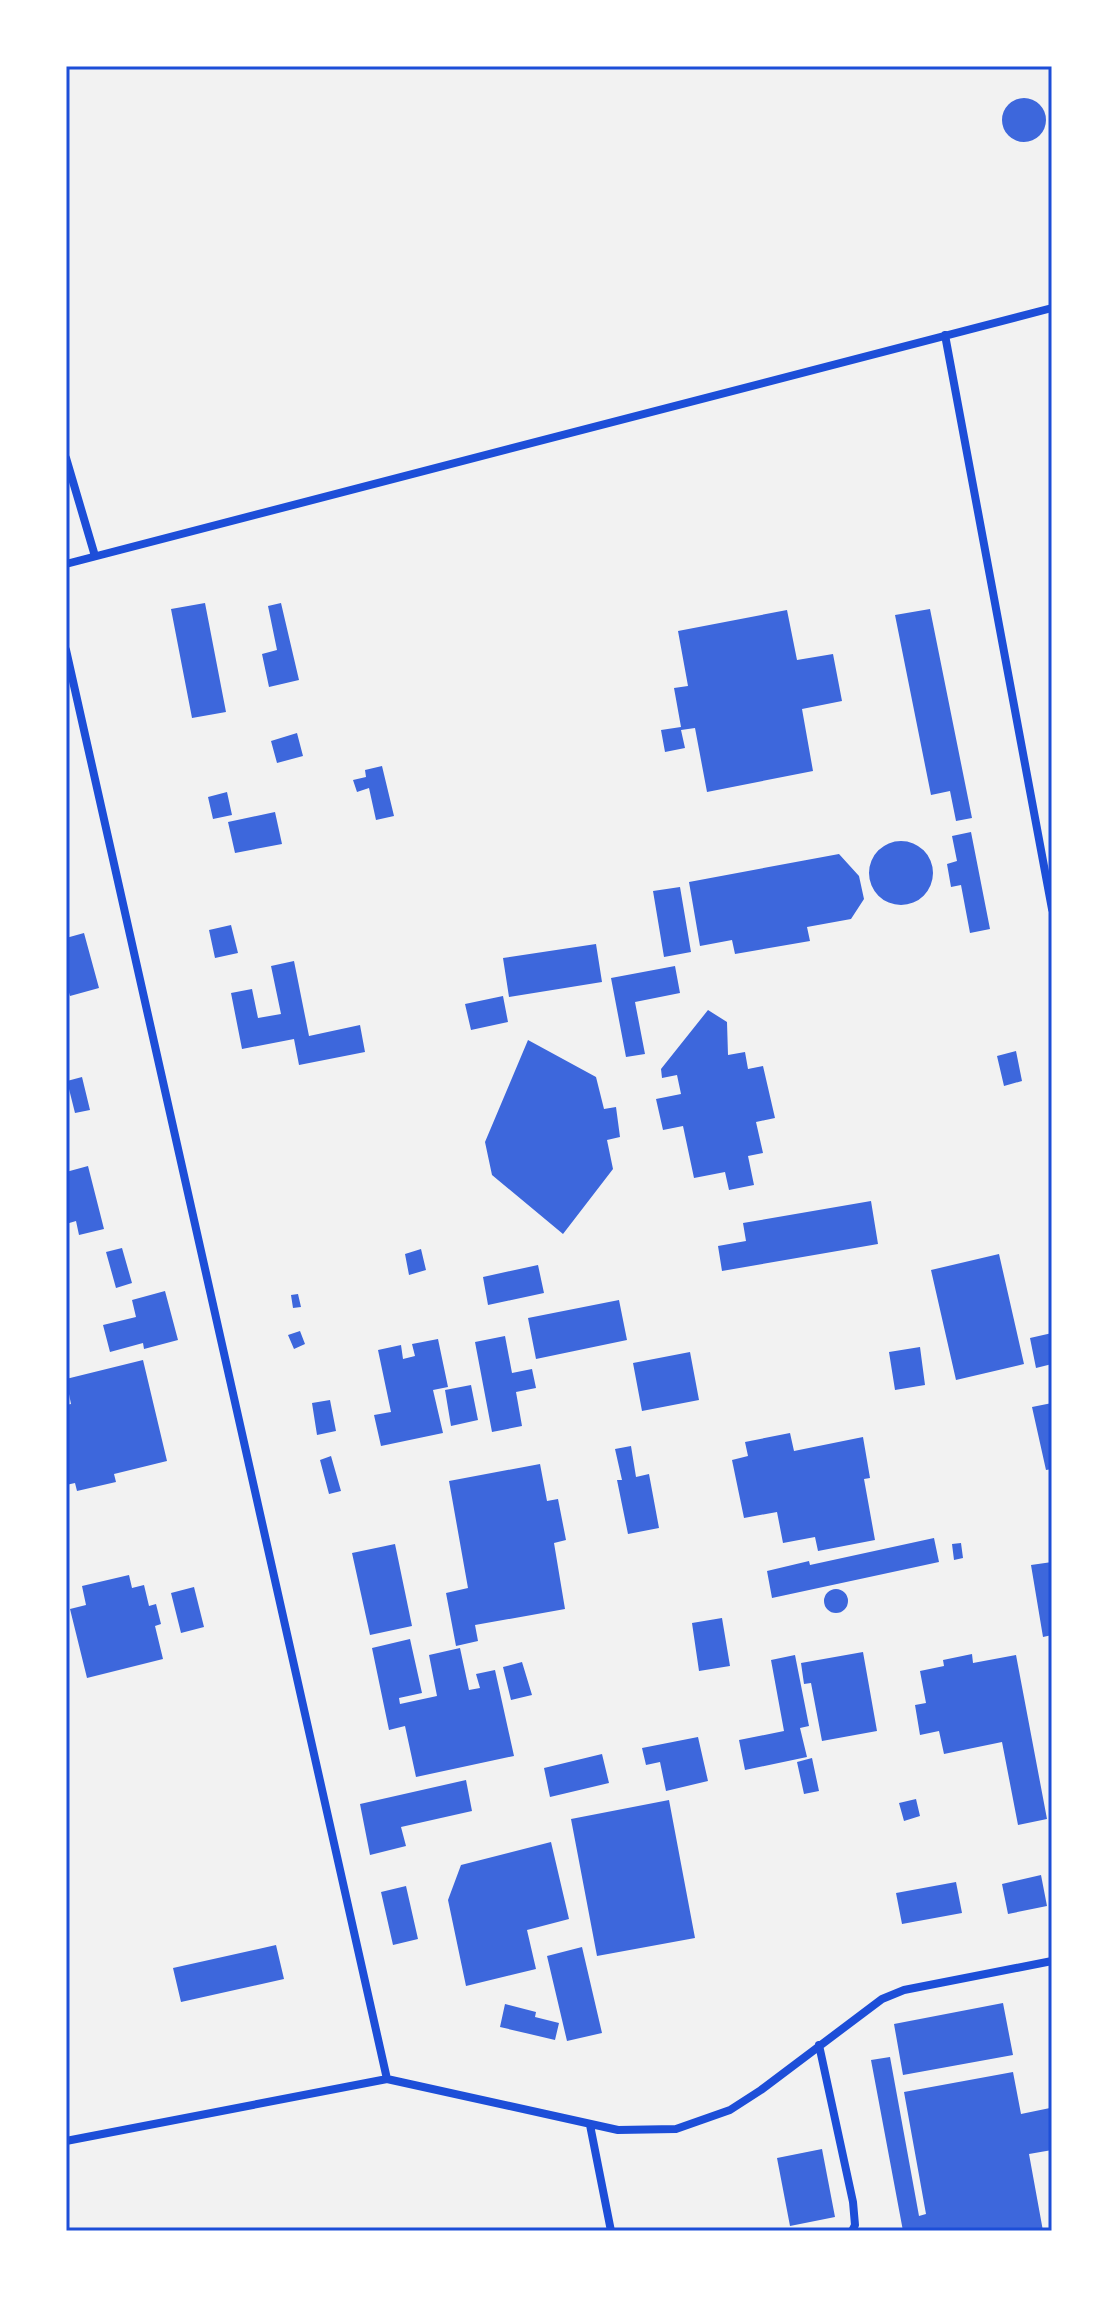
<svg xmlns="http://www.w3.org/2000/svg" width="1118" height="2297" viewBox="0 0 1118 2297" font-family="'DM Sans',sans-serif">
	<rect width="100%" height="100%" fill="#f2f2f2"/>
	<path fill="#3d67dc" d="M1002 120a22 22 0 1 1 44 0a22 22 0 1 1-44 0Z
		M205,603L226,712L192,718L171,609Z
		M281,603L299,680L269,687L262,654L277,650L268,606Z
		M930,609L972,818L956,821L950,791L931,795L895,615Z
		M787,610L797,660L833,654L842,701L802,709L813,771L707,792L695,728L681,730L685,748L665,752L661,730L681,727L674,688L688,686L678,631Z
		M297,733L303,756L277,763L271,741Z
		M382,766L394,816L376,820L369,788L357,792L353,780L366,777L365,770Z
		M227,792L232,815L213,819L208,797Z
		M275,812L282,844L235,853L228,822Z
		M971,832L990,929L970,933L961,885L951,887L947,864L957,861L952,836Z
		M869 873a32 32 0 1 1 64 0a32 32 0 1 1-64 0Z
		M839,854L859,876L864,899L851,919L807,927L810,941L735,954L732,940L700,946L689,882Z
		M680,887L691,952L664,957L653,891Z
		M231,925L238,953L215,958L209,930Z
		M84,933L99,988L70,996L66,982V938Z
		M596,944L602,982L509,997L503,958Z
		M294,961L309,1036L360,1025L365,1052L299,1065L294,1039L242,1049L231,993L252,989L258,1018L281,1014L271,966Z
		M675,966L680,993L635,1002L645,1054L626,1057L611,978Z
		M503,996L508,1022L471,1030L465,1004Z
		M708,1010L727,1022L728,1055L745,1052L748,1069L763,1066L775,1118L756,1122L763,1153L748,1156L754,1185L729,1190L725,1172L694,1178L683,1126L663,1130L656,1099L681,1094L677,1075L662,1078L661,1069Z
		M528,1040L596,1077L604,1109L616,1107L620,1137L607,1140L613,1169L563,1234L492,1175L485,1142Z
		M1016,1051L1022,1081L1004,1086L997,1056Z
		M82,1077L90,1110L75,1113L67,1081Z
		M88,1166L104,1229L79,1235L76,1221L66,1224V1172Z
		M871,1201L878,1244L722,1271L718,1246L746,1241L743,1223Z
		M122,1248L132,1283L116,1288L106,1252Z
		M421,1249L426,1270L409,1275L405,1254Z
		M999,1254L1024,1364L956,1380L931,1270Z
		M538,1265L544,1293L488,1305L483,1277Z
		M165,1291L178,1340L144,1349L143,1343L110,1352L103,1325L136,1317L132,1300Z
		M298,1294L301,1307L293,1308L291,1295Z
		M619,1300L627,1340L536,1359L528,1318Z
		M300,1331L305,1344L294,1349L288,1335Z
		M1052,1333V1364L1036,1368L1030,1338Z
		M505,1336L512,1373L532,1369L536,1388L516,1392L522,1426L492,1432L475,1342Z
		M438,1339L448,1387L433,1390L443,1433L381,1446L374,1415L391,1412L378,1350L401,1345L403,1359L415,1356L412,1344Z
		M920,1347L925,1385L895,1390L889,1352Z
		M690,1352L699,1400L642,1411L633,1363Z
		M143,1360L167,1461L114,1474L116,1482L77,1491L75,1483L66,1485V1405L71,1404L66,1379Z
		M471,1385L478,1420L451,1426L445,1390Z
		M330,1400L336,1431L317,1435L312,1403Z
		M1052,1403V1469L1046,1470L1032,1407Z
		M790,1433L794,1451L863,1437L870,1478L864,1479L875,1540L818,1551L815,1537L783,1543L777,1512L744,1518L732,1460L748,1456L745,1442Z
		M631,1446L636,1477L649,1474L659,1528L628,1534L617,1480H622L615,1449Z
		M331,1456L341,1491L329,1494L320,1460Z
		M540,1464L547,1501L558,1499L566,1540L554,1543L565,1609L475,1625L478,1641L456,1646L446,1593L468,1588L449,1481Z
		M934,1538L939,1562L772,1598L767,1571L809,1561L810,1565Z
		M961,1543L963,1558L954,1560L952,1544Z
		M395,1544L412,1626L370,1635L352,1553Z
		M1052,1562V1635L1043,1637L1031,1565Z
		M129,1575L132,1588L144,1585L149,1606L156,1604L161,1624L155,1626L163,1659L87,1678L70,1609L86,1605L82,1586Z
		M194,1587L204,1627L181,1633L171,1593Z
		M824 1601a12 12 0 1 1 24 0a12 12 0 1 1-24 0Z
		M722,1618L730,1666L699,1671L692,1623Z
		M410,1639L422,1693L399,1698L400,1704L437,1696L429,1655L460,1648L469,1690L480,1688L476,1674L495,1670L514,1756L416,1777L405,1726L389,1730L372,1648Z
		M863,1652L877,1731L822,1741L811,1683L804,1684L801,1663Z
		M972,1654L973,1663L1016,1655L1047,1819L1018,1825L1002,1742L944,1754L939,1731L920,1735L915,1705L926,1703L920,1671L944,1666L943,1660Z
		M795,1655L809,1726L800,1728L807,1757L745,1770L739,1740L784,1731L771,1660Z
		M522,1662L532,1695L511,1700L503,1667Z
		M698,1737L708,1781L666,1791L660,1762L646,1765L642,1748Z
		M602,1754L609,1783L550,1797L544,1768Z
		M812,1758L819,1791L804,1794L797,1762Z
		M466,1780L472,1811L401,1827L406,1846L370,1855L360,1804Z
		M916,1799L920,1816L904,1821L899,1803Z
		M669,1800L695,1938L597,1956L571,1819Z
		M551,1842L569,1919L527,1930L536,1969L466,1986L448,1900L461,1865Z
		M1041,1875L1047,1906L1008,1914L1002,1884Z
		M956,1882L962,1913L902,1924L896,1893Z
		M406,1886L418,1939L393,1945L381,1892Z
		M276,1945L284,1979L181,2002L173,1968Z
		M582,1947L602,2033L567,2041L547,1956Z
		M1003,2003L1013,2055L903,2075L894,2024Z
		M505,2004L536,2012L535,2017L559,2023L555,2040L500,2027Z
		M890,2057L919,2216L926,2214L904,2092L1013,2072L1021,2114L1050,2108L1052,2150L1029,2154L1043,2231H903L871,2060Z
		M822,2149L835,2217L790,2226L777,2158Z"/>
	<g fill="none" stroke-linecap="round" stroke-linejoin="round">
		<path stroke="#1d4ed8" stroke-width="8" d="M945,335L1052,909
			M66,458L95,556
			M66,564L1052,308
			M66,650L387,2079
			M819,2045L853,2202L855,2225L852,2231
			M590,2125L611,2231
			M66,2141L387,2079L618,2130L676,2129L730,2110L761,2090L882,1999L904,1990L1052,1961"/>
	</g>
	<rect width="1118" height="2297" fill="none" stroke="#ffffff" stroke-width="136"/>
	<rect x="68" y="68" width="982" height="2161" fill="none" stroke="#1d4ed8" stroke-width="3"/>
</svg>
